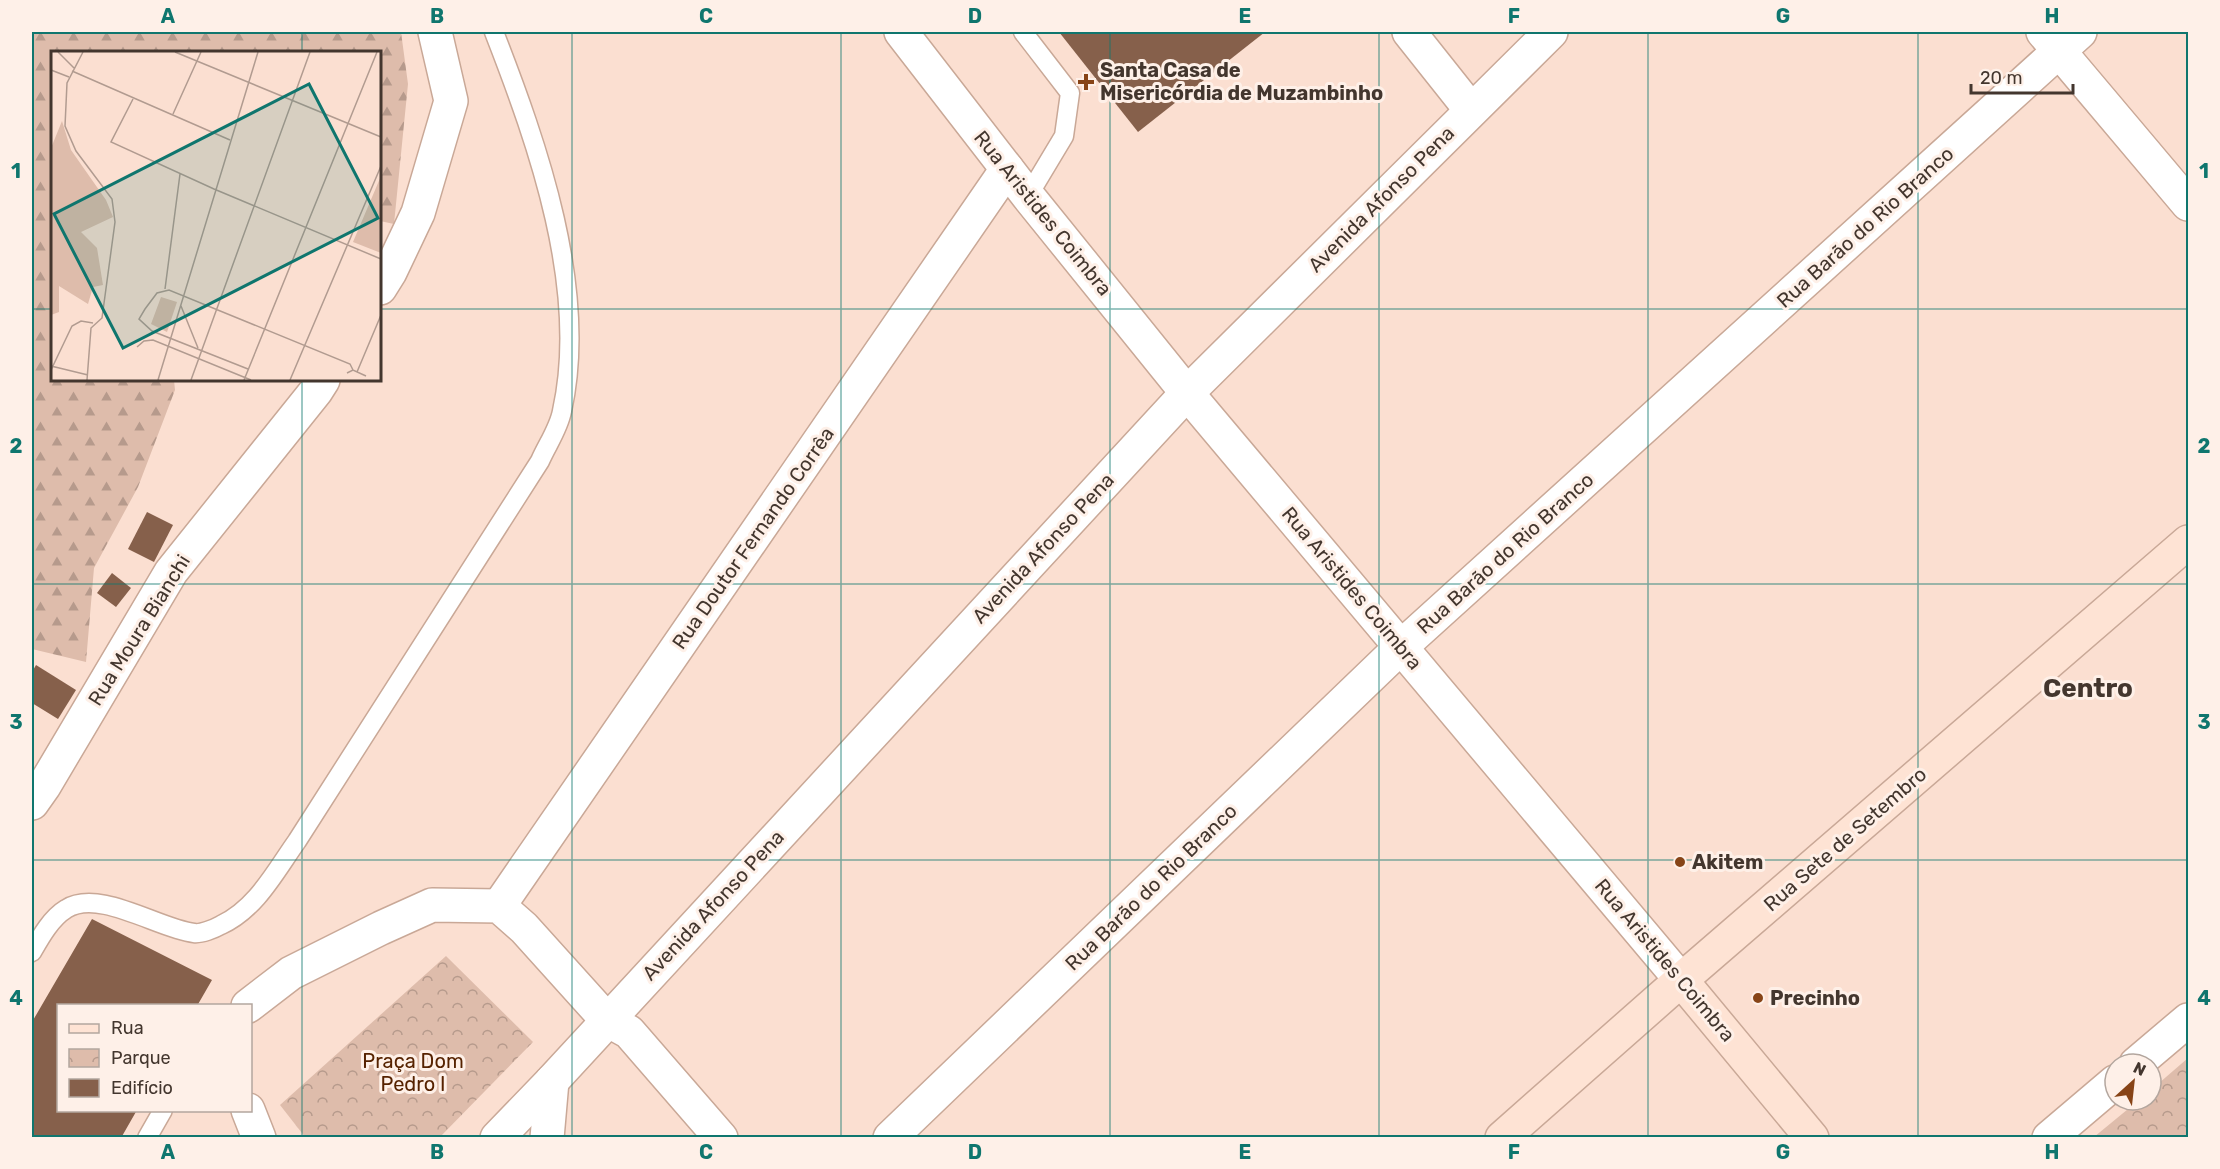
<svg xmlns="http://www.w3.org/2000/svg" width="2220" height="1169" font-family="Rubik,sans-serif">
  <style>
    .forest { fill: url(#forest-firs) }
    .park { fill: url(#park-crowns) }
    .building { fill: #86604b }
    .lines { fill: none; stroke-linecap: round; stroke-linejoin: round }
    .lane-casing { stroke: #c9a897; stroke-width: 21 }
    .street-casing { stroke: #c9a897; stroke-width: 36 }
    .secondary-casing { stroke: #c9a897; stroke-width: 36 }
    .lane { stroke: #fff; stroke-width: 18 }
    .street { stroke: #fff; stroke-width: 33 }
    .secondary { stroke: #fee3d4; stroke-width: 33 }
    .grid { fill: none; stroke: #0f766e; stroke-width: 1.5; stroke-opacity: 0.55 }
    .poi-dot { fill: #874417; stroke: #fef0e8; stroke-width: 2 }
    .labels { text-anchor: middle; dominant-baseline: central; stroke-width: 6; stroke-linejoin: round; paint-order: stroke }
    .poi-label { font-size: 20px; font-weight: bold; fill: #43362e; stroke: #fef0e8; text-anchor: start }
    .street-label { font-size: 20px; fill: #43362e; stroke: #fef0e8 }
    .park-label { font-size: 20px; fill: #562200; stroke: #fef0e8 }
    .district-label { font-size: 26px; font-weight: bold; fill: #43362e; stroke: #fef0e8 }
    .inset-road { fill: none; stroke: #b19b90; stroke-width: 1.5 }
    .view { fill: #0f766e; fill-opacity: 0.15; stroke: #0f766e; stroke-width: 3 }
    .inset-edge { fill: none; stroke: #43362e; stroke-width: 3 }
    .neatline { fill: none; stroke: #0f766e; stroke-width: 2 }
    .grid-label { font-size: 20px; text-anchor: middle; font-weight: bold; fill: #0f766e }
  </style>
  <defs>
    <pattern id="forest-firs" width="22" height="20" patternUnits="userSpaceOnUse" patternTransform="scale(1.5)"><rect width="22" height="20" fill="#debcab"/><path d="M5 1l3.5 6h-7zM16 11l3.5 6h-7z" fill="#b69a8c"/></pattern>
    <pattern id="park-crowns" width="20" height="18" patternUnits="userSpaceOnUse" patternTransform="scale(1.5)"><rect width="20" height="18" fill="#debcab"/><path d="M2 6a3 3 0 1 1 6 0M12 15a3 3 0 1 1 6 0" fill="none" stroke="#b69a8c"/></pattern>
  </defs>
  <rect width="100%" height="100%" fill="#fbdfd1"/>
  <path class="forest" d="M32,32H401L408,84L394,224L380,221V52H52V380H174L175,390L138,487L94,568L86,662L32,649Z"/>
  <g class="park">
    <path d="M446,956L533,1042L440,1137H305L280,1105Z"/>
    <path d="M2188,1058V1137H2094L2139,1100H2151V1090Z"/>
  </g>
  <g class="building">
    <path d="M1059,32H1265L1138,132Z"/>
    <path d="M147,512L173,525L154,562L128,549Z"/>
    <path d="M112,573L131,588L116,607L97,593Z"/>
    <path d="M36,665L76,690L58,719L32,703V672Z"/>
    <path d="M92,919L212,980L197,1006H58V1110H137L121,1138H32V1022Z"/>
  </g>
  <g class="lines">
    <g class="lane-casing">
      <g id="lane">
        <path d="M1023,32L1070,93L1064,136L1028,196"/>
        <path d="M32,952C40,938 51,918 66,909C99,888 159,929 194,933C201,934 214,929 221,925C256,909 275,872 297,841L540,461C547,445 559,428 562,411C589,289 538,145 494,32"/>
        <path d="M147,1138L163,1110"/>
      </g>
    </g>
    <g class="street-casing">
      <g id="street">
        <path d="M901,32L1028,196L1187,393L1681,980"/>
        <path d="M1409,32L1471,110"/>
        <path d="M2043,32L2188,204"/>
        <path d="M380,288L390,272L418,213L451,101L435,32"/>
        <path d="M32,803L44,786L171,572L316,391L323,380"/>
        <path d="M499,906L1007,169"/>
        <path d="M248,1006L291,973L381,928L432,905L499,906L524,928L607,1020L629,1032L721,1138"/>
        <path d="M2136,1064L2188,1020"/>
        <path d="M248,1110L259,1138"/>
        <path d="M497,1138L552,1081L1187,393L1551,32"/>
        <path d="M547,1138L552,1081"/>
        <path d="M890,1138L1402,646L2080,32"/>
        <path d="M2049,1138L2115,1082"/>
      </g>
    </g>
    <g class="secondary-casing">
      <g id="secondary">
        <path d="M1681,980L1812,1138"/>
        <path d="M1502,1138L1681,980L2188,542"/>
      </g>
    </g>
    <use href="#lane" class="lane"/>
    <use href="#street" class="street"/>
    <use href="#secondary" class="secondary"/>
  </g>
  <path class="grid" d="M302,32V52M572,32V1138M841,32V1138M1110,32V1138M1379,32V1138M1648,32V1138M1918,32V1138M32,309H52M380,309H2188M302,380V1138M32,584H2188M32,860H2188"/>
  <g class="poi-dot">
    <path d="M1083 73h6v6h6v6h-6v6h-6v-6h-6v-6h6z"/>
    <circle cx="1680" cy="862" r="6"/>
    <circle cx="1758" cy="998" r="6"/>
  </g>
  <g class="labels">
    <g class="poi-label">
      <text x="1100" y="70">Santa Casa de<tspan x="1100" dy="23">Misericórdia de Muzambinho</tspan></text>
      <text x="1692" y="862">Akitem</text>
      <text x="1770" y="998">Precinho</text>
    </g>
    <g class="street-label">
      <text transform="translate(1381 199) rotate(-45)">Avenida Afonso Pena</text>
      <text transform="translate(1043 213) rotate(51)">Rua Aristides Coimbra</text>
      <text transform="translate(1865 227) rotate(-42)">Rua Barão do Rio Branco</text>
      <text transform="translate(753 538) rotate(-55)">Rua Doutor Fernando Corrêa</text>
      <text transform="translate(1043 548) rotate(-47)">Avenida Afonso Pena</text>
      <text transform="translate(1505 553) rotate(-42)">Rua Barão do Rio Branco</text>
      <text transform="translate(1352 588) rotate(50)">Rua Aristides Coimbra</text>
      <text transform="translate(139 630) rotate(-58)">Rua Moura Bianchi</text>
      <text transform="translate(1845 839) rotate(-41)">Rua Sete de Setembro</text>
      <text transform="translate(1151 887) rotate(-44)">Rua Barão do Rio Branco</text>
      <text transform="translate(713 905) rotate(-47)">Avenida Afonso Pena</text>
      <text transform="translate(1665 960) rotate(50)">Rua Aristides Coimbra</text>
    </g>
    <g class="park-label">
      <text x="413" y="1061">Praça Dom<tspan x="413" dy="23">Pedro I</tspan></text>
    </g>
    <g class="district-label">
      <text x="2088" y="688">Centro</text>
    </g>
  </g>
  <g transform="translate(51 51)">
    <rect width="330" height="330" fill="#fbdfd1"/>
    <path d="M11,70L20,99L55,149L62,166L30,181L46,197L52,234L42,236L37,253L8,235V261L0,264V97Z" fill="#debcab"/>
    <path d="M330,125V202L302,191ZM110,246L126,251L116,281L100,273Z" fill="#debcab"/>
    <path class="inset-road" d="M7,1L23,17M32,1L16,32L14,75L25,100L61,148L64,171L51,267L40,277L36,329M124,1L330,86M0,19L18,26M21,20L179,89M82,48L60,91L163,138L330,208M122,63L150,1M114,238L129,123M130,255L147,297M86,296L93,290L102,289L200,329M0,315L37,324M197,318L101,280L88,268L94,258L106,242L118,239L299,313L302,319M0,319L21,275L30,270L42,272M306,321L330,264M296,322L302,319L315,325M107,329L207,1M140,329L259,1M193,329L326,1M239,329L330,115"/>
    <path class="view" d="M258,33L327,167L72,297L3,163Z"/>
    <rect width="330" height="330" class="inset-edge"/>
  </g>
  <rect width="2220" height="1169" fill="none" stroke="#fef0e8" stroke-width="66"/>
  <rect x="57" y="1004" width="195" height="108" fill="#fef0e8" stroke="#b3a69e" stroke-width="1.5"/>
  <rect x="69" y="1024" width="30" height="9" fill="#fee3d4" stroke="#b3a69e" stroke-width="1.5"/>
  <text x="111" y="1034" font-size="18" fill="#43362e">Rua</text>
  <rect x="69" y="1049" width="30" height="18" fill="url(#park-crowns)" stroke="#b3a69e" stroke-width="1.5"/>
  <text x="111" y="1064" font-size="18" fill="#43362e">Parque</text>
  <rect x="69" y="1079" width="30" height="18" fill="#86604b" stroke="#b3a69e" stroke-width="1.5"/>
  <text x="111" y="1094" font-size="18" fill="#43362e">Edifício</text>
  <g transform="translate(2133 1082) rotate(27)"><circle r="28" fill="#fef0e8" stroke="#b3a69e" stroke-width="1.5"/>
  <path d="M0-4.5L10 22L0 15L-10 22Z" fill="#874417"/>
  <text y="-9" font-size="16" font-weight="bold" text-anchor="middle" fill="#43362e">N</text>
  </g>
  <path d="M1971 84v9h102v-9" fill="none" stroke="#43362e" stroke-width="3"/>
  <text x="1980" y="84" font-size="18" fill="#43362e" stroke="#fef0e8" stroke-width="4.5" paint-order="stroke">20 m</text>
  <rect x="33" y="33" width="2154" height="1103" class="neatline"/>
  <g class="grid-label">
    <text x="168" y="23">A</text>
    <text x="437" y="23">B</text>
    <text x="706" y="23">C</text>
    <text x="975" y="23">D</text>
    <text x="1245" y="23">E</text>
    <text x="1514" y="23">F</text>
    <text x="1783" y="23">G</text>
    <text x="2052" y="23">H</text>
    <text x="16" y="178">1</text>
    <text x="2204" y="178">1</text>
    <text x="16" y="453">2</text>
    <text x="2204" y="453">2</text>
    <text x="16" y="729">3</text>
    <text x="2204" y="729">3</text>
    <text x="16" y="1005">4</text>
    <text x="2204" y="1005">4</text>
    <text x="168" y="1159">A</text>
    <text x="437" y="1159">B</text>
    <text x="706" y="1159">C</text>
    <text x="975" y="1159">D</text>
    <text x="1245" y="1159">E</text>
    <text x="1514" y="1159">F</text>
    <text x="1783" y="1159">G</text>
    <text x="2052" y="1159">H</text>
  </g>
</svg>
